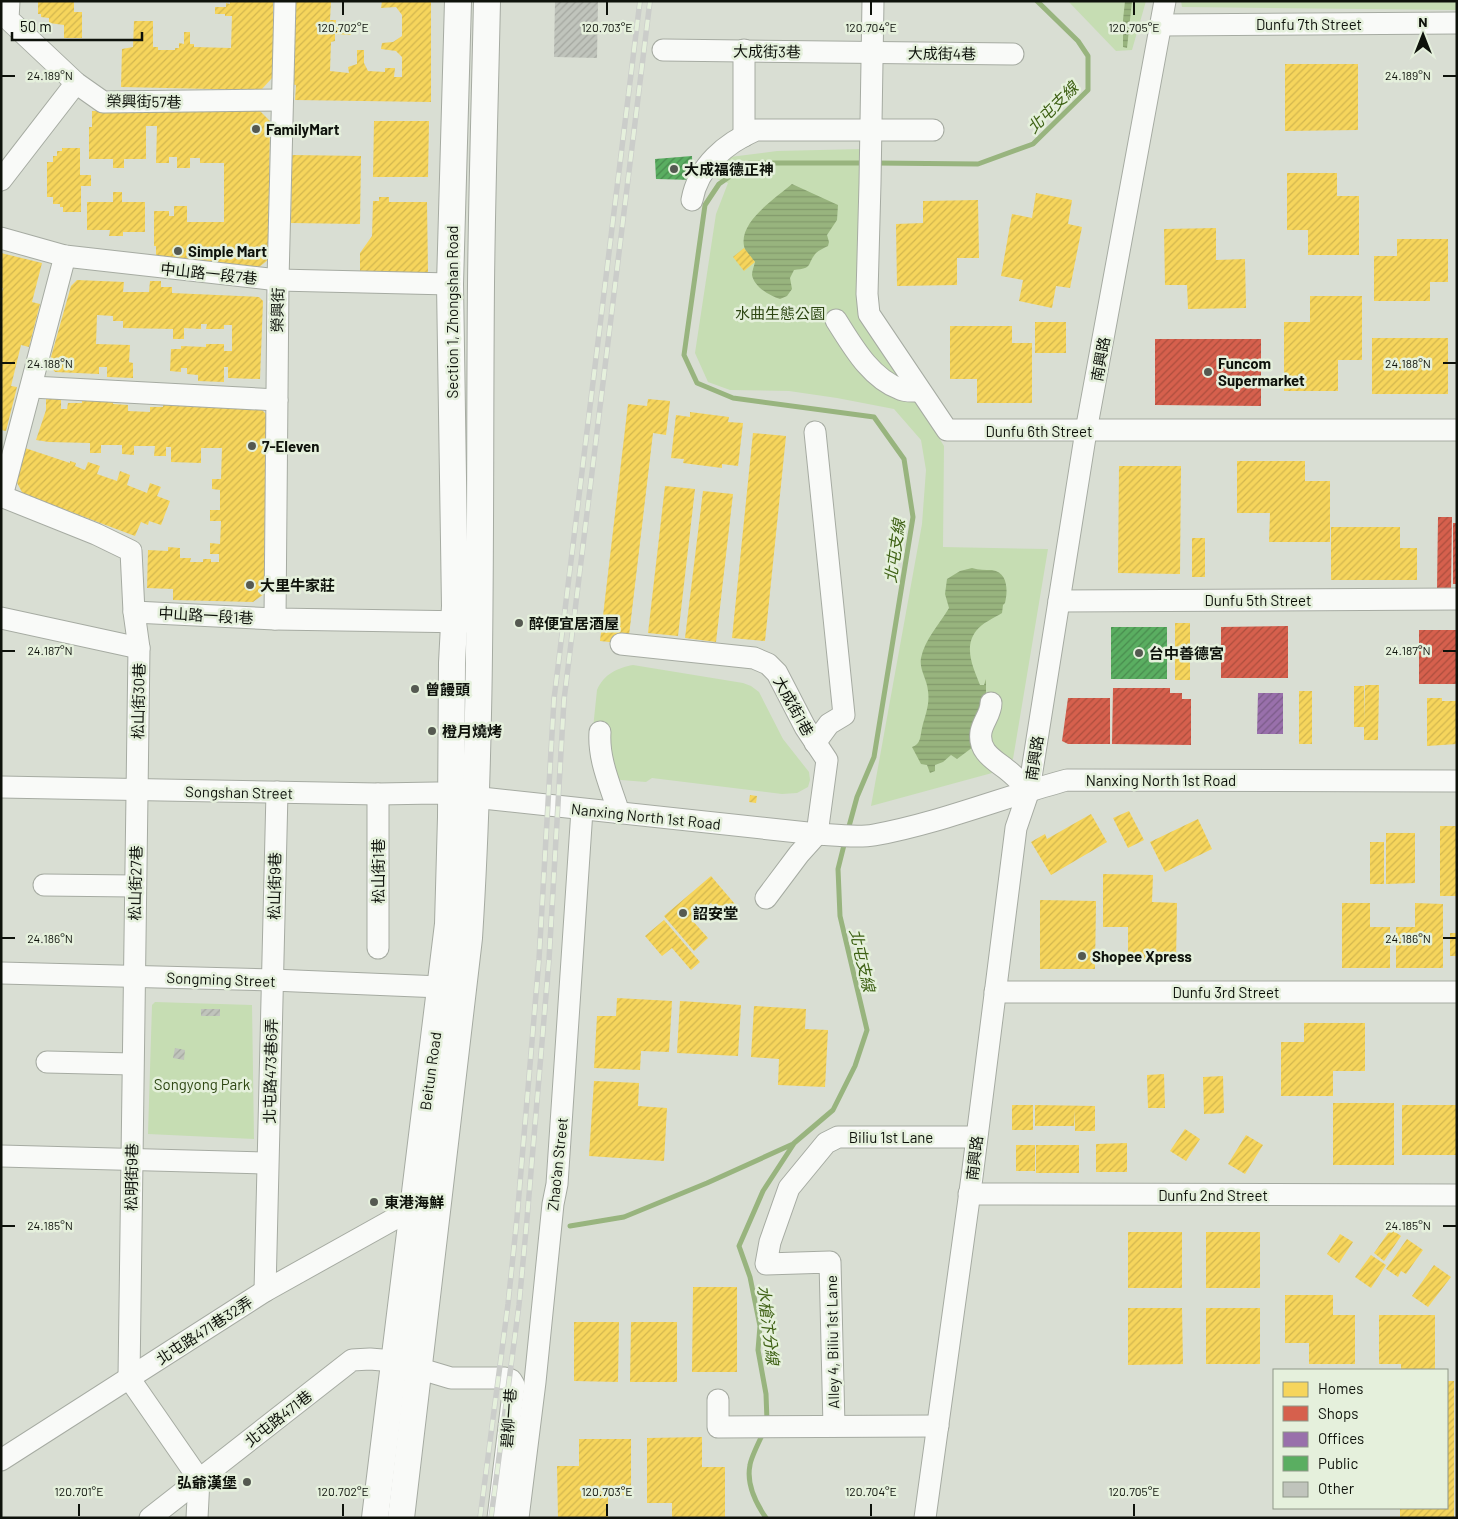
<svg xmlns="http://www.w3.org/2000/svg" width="1458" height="1519" font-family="Barlow,'Noto Sans TC',sans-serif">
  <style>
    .park { fill: #c6ddb3 }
    .water { fill: url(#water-rules) }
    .homes { fill: url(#homes-hatch) }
    .shops { fill: url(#shops-hatch) }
    .offices { fill: url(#offices-hatch) }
    .public { fill: url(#public-hatch) }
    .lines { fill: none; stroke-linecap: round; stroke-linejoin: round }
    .stream { stroke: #98b47e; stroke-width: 5 }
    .building { fill: url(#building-hatch) }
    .minor-casing { stroke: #a6aba2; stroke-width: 23 }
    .major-casing { stroke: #a6aba2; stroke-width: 28 }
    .minor { stroke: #f9faf8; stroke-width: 21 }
    .major { stroke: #f9faf8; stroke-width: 26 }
    .rail-casing { stroke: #cbcdca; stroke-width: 5.5 }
    .rail { stroke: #e5f0dc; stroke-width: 4; stroke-dasharray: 11; stroke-linecap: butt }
    .ticks { fill: none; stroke: #0e120b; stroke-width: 2 }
    .poi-dot { fill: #555951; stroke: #e5f0dc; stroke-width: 2 }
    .labels { text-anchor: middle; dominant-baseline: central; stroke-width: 5; stroke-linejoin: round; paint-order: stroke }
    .street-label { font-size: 15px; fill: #0e120b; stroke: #e5f0dc }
    .poi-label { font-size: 15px; font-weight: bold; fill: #0e120b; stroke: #e5f0dc; text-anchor: start }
    .park-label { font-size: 15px; fill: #2d4612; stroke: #e5f0dc }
    .water-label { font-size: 16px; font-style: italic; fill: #3e6114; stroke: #e5f0dc }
    .ticks-label { font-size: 12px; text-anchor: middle; fill: #0e120b; stroke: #e5f0dc; stroke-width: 5; stroke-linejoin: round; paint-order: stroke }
  </style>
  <defs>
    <pattern id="water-rules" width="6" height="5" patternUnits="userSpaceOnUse" patternTransform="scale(1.25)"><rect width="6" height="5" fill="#98b47e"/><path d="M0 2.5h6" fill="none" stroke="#829a6c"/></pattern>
    <pattern id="homes-hatch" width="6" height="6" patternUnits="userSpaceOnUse" patternTransform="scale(1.25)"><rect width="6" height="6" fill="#f6d55c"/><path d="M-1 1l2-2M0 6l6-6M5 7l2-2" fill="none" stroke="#d2b64f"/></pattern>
    <pattern id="shops-hatch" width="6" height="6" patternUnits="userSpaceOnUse" patternTransform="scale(1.25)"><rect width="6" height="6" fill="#d6604d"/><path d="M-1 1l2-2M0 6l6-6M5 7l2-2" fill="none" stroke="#ac4e3e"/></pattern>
    <pattern id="offices-hatch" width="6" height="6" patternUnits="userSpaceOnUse" patternTransform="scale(1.25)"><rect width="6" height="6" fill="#9970ab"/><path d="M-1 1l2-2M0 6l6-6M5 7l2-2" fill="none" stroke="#7b5b89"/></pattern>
    <pattern id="public-hatch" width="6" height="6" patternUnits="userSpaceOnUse" patternTransform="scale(1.25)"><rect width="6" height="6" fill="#5aae61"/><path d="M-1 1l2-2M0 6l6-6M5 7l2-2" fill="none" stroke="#498c4e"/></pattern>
    <pattern id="building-hatch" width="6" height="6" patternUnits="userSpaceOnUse" patternTransform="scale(1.25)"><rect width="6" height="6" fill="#c0c4bc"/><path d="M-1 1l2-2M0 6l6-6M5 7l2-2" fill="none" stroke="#a4a7a0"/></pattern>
  </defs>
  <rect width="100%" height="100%" fill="#d9ded3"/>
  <g class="park">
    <path d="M1068,1H1146L1132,50L1116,51Z"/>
    <path d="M1181,1H1457V10L1182,7Z"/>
    <path d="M863,149L857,306L944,446L943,547L1048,549L1013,759L992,773L871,806L922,524L926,470L921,440L894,409L837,398L789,391L730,390L708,382L695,353L716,214L728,183L703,174L714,159L777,151Z"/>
    <path d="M633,665L743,683L751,686L759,692L783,739L809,772L810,780L808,787L797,793L782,794L652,778L646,782L621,780L603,776L593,767L590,757L597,690C604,674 617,668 633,665Z"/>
    <path d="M155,1002L252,1005L254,1139L148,1134L152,1005Z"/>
  </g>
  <g class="water">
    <path d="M1125,1H1132L1127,48L1123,47V20Z"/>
    <path d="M792,184L838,205L837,220L827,235L829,242L828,246C824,248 819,250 816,253C806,265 814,268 794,270L790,278L792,289L787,296L780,299C770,296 754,287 752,275C752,271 754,266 755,262C751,257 745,252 744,246C739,221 776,198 792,184Z"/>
    <path d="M972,568C979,570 985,570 992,570C1008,572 1008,591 1005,603L1003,605L1002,613C994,618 982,623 976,631C963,648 974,669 980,685H984L986,679V701L977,744L957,759L951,755L943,762L935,765V771L930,773L927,765L921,764L912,747C921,744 920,737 922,728C925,715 930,705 928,691C927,679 919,670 921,658C925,639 939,625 949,608L945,594L947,579L960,571Z"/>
  </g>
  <g class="homes">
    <path d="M38,1H74V12H82V38H64V25L49,23V18L41,17V14H38Z"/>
    <path d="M230,1H273V77L261,90L121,87L122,49L133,47L134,21H153V47H158V50H175V48H179V43L184,44V32H190V44H194V47L231,48L232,16H225V14H215V7H226V3L230,4Z"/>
    <path d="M293,1H331L330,20H336L335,27H351V35L335,34V41L331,42L330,71L349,73L348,67L357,64V50H364V63L368,71L385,72V68H395L394,77H402V57L396,51L381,49L382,43L393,42L402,36V15L396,7L381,8L382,1H431V102L295,100L296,85L290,84Z"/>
    <path d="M1285,64H1358V130L1285,131Z"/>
    <path d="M92,111H260L270,121L268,260L259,267L156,261V246H154V211H169V216H174V206H187V222H224V163H200V158H190V168H177V157H169V163H156L157,126H146V159H124V168H113V159H89V127H92Z"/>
    <path d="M374,121H429L428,177H373Z"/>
    <path d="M62,148H80V175H91V186H81V212H63V207H60V204H53V197H47V162H53V156H57V151H62Z"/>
    <path d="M292,155L361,156L360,224L291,223Z"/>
    <path d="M1287,173H1337V196H1359V255H1308V230H1287Z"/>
    <path d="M113,192H122V202H145V232H123V236H109L110,230H87V202H113Z"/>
    <path d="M1036,193L1072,200L1068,224L1082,227L1070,288L1056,286L1052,308L1019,301L1023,280L1001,276L1012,214L1032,218Z"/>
    <path d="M379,197H389V202H427L428,273L360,271V253L372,236L373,201H379Z"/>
    <path d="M978,200L979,258H957V285L897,286L896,224L923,223V201Z"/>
    <path d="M1216,228V260L1245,259L1246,308L1188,309L1187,285H1165L1164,229Z"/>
    <path d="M1397,239H1448V282H1430V301H1374V256H1397Z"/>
    <path d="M744,248L755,262L744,271L733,257Z"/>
    <path d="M1,253L42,263L32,302L40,304L29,347L21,345L11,386L17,387L6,431L1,430V296L3,288H1Z"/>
    <path d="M77,280L124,282L123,292H149L150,281H161V287H172V293L259,297L263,301L260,379L228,378V367H224V382L198,381V375L187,374V368H181V372L170,371L171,349H181V346L206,347V344H224V351H232V325H224V329H206L207,324H201V329L184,328V339H173V329L123,328V321H113V316L97,315L96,344L130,345L129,362L133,363V378L107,377V367H99V374L55,372L49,364L71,286Z"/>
    <path d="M1310,296H1362V360H1338V391H1284V322H1310Z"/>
    <rect x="1035" y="322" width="31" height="31"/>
    <path d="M950,326H1012V343H1032V403H977V379H950Z"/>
    <rect x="1372" y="338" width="76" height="56"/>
    <path d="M46,395H61V409H67L68,403H82V399H113V404L128,405V411L150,412V407H163V403L257,405L266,414L264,594L253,602L173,600V589L147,588L148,550L168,551V547L180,548V558H191L190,562H203V559H211V562H219V554H210V543L220,544L221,521H210V510H220V490L212,489V479H221L222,448H201V463L171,462V447H166V456H154L155,446H134V455L122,454V445H101V453H90V443L49,442L36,440L46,410Z"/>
    <path d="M648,399L670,401L666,435L653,433L628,644L600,641L628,404L647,406Z"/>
    <path d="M690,412L729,417L728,422L743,423L738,466L722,464V468L683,463L684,459L671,458L676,415L690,417Z"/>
    <path d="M753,433L786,436L765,641L732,638Z"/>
    <path d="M25,448L70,463V461L76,463L75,466L85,470L88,462L100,466L97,474L117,481L120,471L130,475L127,485L147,493L150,483L161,487L157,496L170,501L161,525L149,521L148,525L141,522L135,536L23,494L15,479Z"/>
    <path d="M1237,461H1305V481H1330V542H1269L1270,513H1237Z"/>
    <path d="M1119,466H1181L1180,574L1118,573Z"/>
    <path d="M665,486L695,489L678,636L648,633Z"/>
    <path d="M703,491L733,494L716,642L685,638Z"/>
    <path d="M1331,527H1400V548H1417V580H1331Z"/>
    <rect x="1192" y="538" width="13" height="39"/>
    <rect x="1175" y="623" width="15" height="57"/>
    <path d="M1365,685H1379L1378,740H1364V727H1354V686H1364V722Z"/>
    <rect x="1299" y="691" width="13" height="53"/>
    <path d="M1427,698H1442V711V701H1457V744L1427,746Z"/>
    <path d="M750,795L757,796L756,803L749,802Z"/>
    <path d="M1129,811L1144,840L1128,848L1113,818Z"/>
    <path d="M1091,814L1107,842L1051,875L1031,842L1045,834L1047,839Z"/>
    <path d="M1198,819L1212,849L1165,872L1150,842Z"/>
    <rect x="1440" y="826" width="17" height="70"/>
    <path d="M1386,833H1415V883L1386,884Z"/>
    <rect x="1370" y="842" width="14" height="42"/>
    <path d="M1103,874L1153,875L1152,902L1177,903L1176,962L1128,961V927H1103Z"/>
    <path d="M711,876L740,910L727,921L711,903L691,919L708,938L694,951L664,916Z"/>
    <path d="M1040,900L1096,901L1095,969H1040Z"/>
    <path d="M1342,903H1370V927H1390V968H1342Z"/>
    <path d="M1415,903L1443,904V968H1396V927H1415Z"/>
    <path d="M664,920L700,962L691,970L672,948L662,956L645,936Z"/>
    <rect x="1450" y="933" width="7" height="23"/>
    <path d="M617,998L672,1001L669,1052L641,1051L640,1070L594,1068L597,1016H616Z"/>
    <path d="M680,1001L741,1005L738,1056L677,1053Z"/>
    <path d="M754,1006L806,1009L805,1029L828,1030L825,1087L778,1085L779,1059L751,1057Z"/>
    <path d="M1304,1023H1365V1071H1333V1096H1281V1042H1304Z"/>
    <path d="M1164,1074L1165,1108H1148L1147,1075Z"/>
    <path d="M1223,1076L1224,1113L1204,1114L1203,1077Z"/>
    <path d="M594,1081L639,1083L638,1106L667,1108L664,1161L589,1156Z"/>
    <rect x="1333" y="1103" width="61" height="62"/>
    <rect x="1012" y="1105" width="21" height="25"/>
    <path d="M1035,1105L1095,1106V1131H1075V1110L1074,1126H1035Z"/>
    <rect x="1402" y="1105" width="55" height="50"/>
    <path d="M1185,1129L1200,1139L1186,1161L1170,1151Z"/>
    <path d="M1246,1135L1263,1145L1245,1174L1228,1164Z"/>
    <path d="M1127,1143V1172H1096V1144Z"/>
    <rect x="1016" y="1145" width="19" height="26"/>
    <rect x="1036" y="1145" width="43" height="28"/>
    <path d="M1391,1229L1401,1236L1384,1261L1374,1253Z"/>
    <rect x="1128" y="1232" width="54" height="56"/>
    <rect x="1206" y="1232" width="54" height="56"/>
    <path d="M1340,1234L1353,1242L1339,1263L1327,1254Z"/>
    <path d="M1407,1239L1423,1250L1406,1274L1401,1271L1398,1277L1386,1269Z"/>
    <path d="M1371,1255L1386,1265L1371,1288L1355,1277Z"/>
    <path d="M1434,1265L1451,1277L1428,1307L1412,1296Z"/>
    <path d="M693,1287H737V1372H692Z"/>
    <path d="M1285,1295H1333V1315H1355V1364H1309V1343H1285Z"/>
    <path d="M1128,1308H1182L1183,1364L1128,1365Z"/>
    <rect x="1206" y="1308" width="54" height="56"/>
    <path d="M1379,1315H1435V1370H1401V1364H1379Z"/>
    <path d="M574,1322H619L618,1382L574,1381Z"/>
    <path d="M631,1322H677V1382H630Z"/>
    <path d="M1447,1381H1454V1518H1400V1508H1447Z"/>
    <path d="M702,1437V1467H725V1518H672V1503H647V1438Z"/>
    <path d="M579,1439H631V1495H608V1518H558L557,1466H579Z"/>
  </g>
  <g class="shops">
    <path d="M1155,339H1261V406L1155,405Z"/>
    <path d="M1438,517H1452L1451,589H1437Z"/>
    <rect x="1453" y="523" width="4" height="61"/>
    <path d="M1288,626V678H1221V627Z"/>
    <rect x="1419" y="630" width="38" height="54"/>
    <path d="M1113,688H1170V693H1182V699H1191V745L1112,744Z"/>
    <path d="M1068,698H1110V744H1068L1062,741Z"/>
  </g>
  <path class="offices" d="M1258,693H1283V734H1257Z"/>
  <g class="public">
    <path d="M692,156L693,180L656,179L655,159Z"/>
    <rect x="1111" y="627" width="56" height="52"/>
  </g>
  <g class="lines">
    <g class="stream">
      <path d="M876,163L978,164L1033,144L1088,90V56L1078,41L1037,1"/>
      <path d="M848,830L857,797L874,757L913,517L904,459L874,417L733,398L697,383L684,355L705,205L719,184L749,163H865"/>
      <path d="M570,1226L624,1217L707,1183L793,1144L833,1110L855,1066L867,1030L840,916L838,869L845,841"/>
      <path d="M767,1421L766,1394L758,1350L760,1326L750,1277L739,1246L763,1191L793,1145"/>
      <path d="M764,1431C760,1440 751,1457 750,1465C746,1484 755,1502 766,1518"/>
    </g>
  </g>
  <g class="building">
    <path d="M555,1H598L597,58L554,57Z"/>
    <rect x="201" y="1009" width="19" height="7"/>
    <path d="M175,1048L185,1050L184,1060L173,1058Z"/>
  </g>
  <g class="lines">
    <g class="minor-casing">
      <g id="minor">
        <path d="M9,1L8,19L76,83L103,102L282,100"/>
        <path d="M873,1L870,183L867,294L869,314L947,430H1457"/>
        <path d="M1160,25L1457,23"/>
        <path d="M663,50L1013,54"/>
        <path d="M744,50V136"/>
        <path d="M1,180L76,83"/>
        <path d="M692,200C698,166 726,143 756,130H933"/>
        <path d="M1,238L65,256L278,280L450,284"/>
        <path d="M836,320C852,345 870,378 900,389C905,392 913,391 920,391"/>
        <path d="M32,387L277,400"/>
        <path d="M1,496L96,534L131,551L134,612L139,648L129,1378L199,1479L197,1518"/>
        <path d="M2,496L65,256"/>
        <path d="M1059,601L1457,599"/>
        <path d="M134,612L275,619L470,622"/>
        <path d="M1,618L139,648"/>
        <path d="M275,619L278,280L285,1"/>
        <path d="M621,644L754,658L768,664L777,673L805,727L827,760L817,834"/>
        <path d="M991,703C991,714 983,721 981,732C978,751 993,759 1006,769C1014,775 1021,783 1029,790"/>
        <path d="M600,732C598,760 611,787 619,813"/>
        <path d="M815,743L829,724L844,715L815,432"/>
        <path d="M1,787L378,794L436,793L817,834C834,835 858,838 874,835C940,823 1003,797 1067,780L1457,781"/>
        <path d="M378,794V948"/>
        <path d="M44,885L134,886"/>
        <path d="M766,898L799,854L817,834"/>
        <path d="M1,973L272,980L441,987"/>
        <path d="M995,992H1457"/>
        <path d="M47,1062L132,1064"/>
        <path d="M1,1156L267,1163"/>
        <path d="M969,1194L1457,1195"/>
        <path d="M265,1291L277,792"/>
        <path d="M718,1400V1427L938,1426"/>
        <path d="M834,1426L830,1262L766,1264L770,1242L789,1188L826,1143L838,1137H976"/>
        <path d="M1,1460L265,1291L412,1209"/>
        <path d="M150,1518L352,1360L370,1359L394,1361L451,1378H505L511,1380L514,1385L498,1518"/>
        <path d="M518,1518L535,1382L553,1204L557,1184L582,810"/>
        <path d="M925,1518L972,1177L1016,828L1029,790L1086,431L1165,1"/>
      </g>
    </g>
    <g class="major-casing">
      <g id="major">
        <path d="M375,1518L448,924L451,817L452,663L455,606L450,284L458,1"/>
        <path d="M401,1518L469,938C483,720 479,502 481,284C482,189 485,95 487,1"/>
      </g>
    </g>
    <use href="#minor" class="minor"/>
    <use href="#major" class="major"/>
    <g class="rail-casing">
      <g id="rail">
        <path d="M480,1518L508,1304L517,1218L539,959L554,699L640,1"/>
        <path d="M491,1518L519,1305L527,1219L549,960L564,700L650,1"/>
      </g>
    </g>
    <use href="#rail" class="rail"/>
  </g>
  <path class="ticks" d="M343,2V15M607,2V15M871,2V15M1134,2V15M2,76H15M1443,76H1456M2,363H15M1443,363H1456M2,651H15M1443,651H1456M2,938H15M1443,938H1456M2,1226H15M1443,1226H1456M79,1504V1516M343,1504V1516M607,1504V1516M871,1504V1516M1134,1504V1516"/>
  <g class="poi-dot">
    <circle cx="256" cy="129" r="5"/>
    <circle cx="674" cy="169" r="5"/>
    <circle cx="178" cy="251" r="5"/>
    <circle cx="1208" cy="372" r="5"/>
    <circle cx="252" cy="446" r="5"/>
    <circle cx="250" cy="585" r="5"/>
    <circle cx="519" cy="623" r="5"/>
    <circle cx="1139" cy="653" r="5"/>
    <circle cx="415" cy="689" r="5"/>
    <circle cx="432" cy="731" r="5"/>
    <circle cx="683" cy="913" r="5"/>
    <circle cx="1082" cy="956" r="5"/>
    <circle cx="374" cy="1202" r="5"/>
    <circle cx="247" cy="1482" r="5"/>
  </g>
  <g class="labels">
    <g class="street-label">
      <text x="1309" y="24">Dunfu 7th Street</text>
      <text transform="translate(767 51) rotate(1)">大成街3巷</text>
      <text transform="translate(942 53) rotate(1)">大成街4巷</text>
      <text transform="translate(144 101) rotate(1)">榮興街57巷</text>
      <text transform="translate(209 273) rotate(6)">中山路一段7巷</text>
      <text transform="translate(277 310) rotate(-89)">榮興街</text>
      <text transform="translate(452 312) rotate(-90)">Section 1, Zhongshan Road</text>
      <text transform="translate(1100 359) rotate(-80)">南興路</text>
      <text x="1039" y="431">Dunfu 6th Street</text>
      <text x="1258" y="600">Dunfu 5th Street</text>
      <text transform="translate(206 615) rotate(3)">中山路一段1巷</text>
      <text transform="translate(138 701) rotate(-89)">松山街30巷</text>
      <text transform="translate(794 706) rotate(61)">大成街1巷</text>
      <text transform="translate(1034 758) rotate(-81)">南興路</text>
      <text x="1161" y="780">Nanxing North 1st Road</text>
      <text transform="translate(239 792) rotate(1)">Songshan Street</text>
      <text transform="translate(646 816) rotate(6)">Nanxing North 1st Road</text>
      <text transform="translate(378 871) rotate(-90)">松山街1巷</text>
      <text transform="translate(135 883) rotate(-89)">松山街27巷</text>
      <text transform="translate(274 886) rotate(-89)">松山街9巷</text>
      <text transform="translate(221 979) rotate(2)">Songming Street</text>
      <text x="1226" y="992">Dunfu 3rd Street</text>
      <text transform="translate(270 1071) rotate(-89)">北屯路473巷6弄</text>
      <text transform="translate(430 1071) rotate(-82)">Beitun Road</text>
      <text x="891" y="1137">Biliu 1st Lane</text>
      <text transform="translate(974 1158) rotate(-83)">南興路</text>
      <text transform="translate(557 1164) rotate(-84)">Zhao'an Street</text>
      <text transform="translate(131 1177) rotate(-89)">松明街9巷</text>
      <text x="1213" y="1195">Dunfu 2nd Street</text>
      <text transform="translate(204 1330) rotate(-33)">北屯路471巷32弄</text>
      <text transform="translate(832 1342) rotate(-91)">Alley 4, Biliu 1st Lane</text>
      <text transform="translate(278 1418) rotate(-38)">北屯路471巷</text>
      <text transform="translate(508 1418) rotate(-86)">碧柳一巷</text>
    </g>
    <g class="poi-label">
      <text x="266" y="129">FamilyMart</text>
      <text x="684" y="169">大成福德正神</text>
      <text x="188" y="251">Simple Mart</text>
      <text x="1218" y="363">Funcom<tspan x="1218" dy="17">Supermarket</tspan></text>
      <text x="262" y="446">7-Eleven</text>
      <text x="260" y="585">大里牛家莊</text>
      <text x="529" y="623">醉便宜居酒屋</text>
      <text x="1149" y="653">台中善德宮</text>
      <text x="425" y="689">曾饅頭</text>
      <text x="442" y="731">橙月燒烤</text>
      <text x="693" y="913">詔安堂</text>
      <text x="1092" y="956">Shopee Xpress</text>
      <text x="384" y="1202">東港海鮮</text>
      <text x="237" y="1482" text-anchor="end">弘爺漢堡</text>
    </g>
    <g class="park-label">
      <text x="780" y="313">水曲生態公園</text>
      <text x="202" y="1084">Songyong Park</text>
    </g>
    <g class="water-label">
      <text transform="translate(1052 107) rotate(-45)">北屯支線</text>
      <text transform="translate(894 551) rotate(-82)">北屯支線</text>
      <text transform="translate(863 960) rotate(77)">北屯支線</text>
      <text transform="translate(769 1325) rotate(83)">水槍汴分線</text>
    </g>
  </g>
  <g class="ticks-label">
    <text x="343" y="32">120.702°E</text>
    <text x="607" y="32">120.703°E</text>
    <text x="871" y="32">120.704°E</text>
    <text x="1134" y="32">120.705°E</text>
    <text x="50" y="80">24.189°N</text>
    <text x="1408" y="80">24.189°N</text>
    <text x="50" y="368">24.188°N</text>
    <text x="1408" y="368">24.188°N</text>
    <text x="50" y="655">24.187°N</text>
    <text x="1408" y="655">24.187°N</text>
    <text x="50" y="943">24.186°N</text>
    <text x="1408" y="943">24.186°N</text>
    <text x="50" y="1230">24.185°N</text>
    <text x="1408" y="1230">24.185°N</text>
    <text x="79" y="1496">120.701°E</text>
    <text x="343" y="1496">120.702°E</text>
    <text x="607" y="1496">120.703°E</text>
    <text x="871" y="1496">120.704°E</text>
    <text x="1134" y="1496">120.705°E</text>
  </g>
  <rect width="1458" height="1519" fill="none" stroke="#0e120b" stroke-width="5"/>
  <rect x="1273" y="1369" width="175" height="140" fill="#e5f0dc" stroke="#8f9788"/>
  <rect x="1283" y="1382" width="25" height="15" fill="#f6d55c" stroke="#8f9788"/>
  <text x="1318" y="1394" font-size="15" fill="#0e120b">Homes</text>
  <rect x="1283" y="1406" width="25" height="15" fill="#d6604d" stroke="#8f9788"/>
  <text x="1318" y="1419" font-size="15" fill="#0e120b">Shops</text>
  <rect x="1283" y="1432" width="25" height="15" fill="#9970ab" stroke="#8f9788"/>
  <text x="1318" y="1444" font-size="15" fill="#0e120b">Offices</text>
  <rect x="1283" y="1456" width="25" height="15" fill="#5aae61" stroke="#8f9788"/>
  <text x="1318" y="1469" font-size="15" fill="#0e120b">Public</text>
  <rect x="1283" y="1482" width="25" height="15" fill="#c0c4bc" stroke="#8f9788"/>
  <text x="1318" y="1494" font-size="15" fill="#0e120b">Other</text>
  <g transform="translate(1423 35)" stroke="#e5f0dc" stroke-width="4" paint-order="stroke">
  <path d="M0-4L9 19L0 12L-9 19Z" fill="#0e120b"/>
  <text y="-8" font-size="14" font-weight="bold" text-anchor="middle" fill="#0e120b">N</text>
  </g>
  <path d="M12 32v8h130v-8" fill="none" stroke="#0e120b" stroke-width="2.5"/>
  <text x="20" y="32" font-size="15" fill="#0e120b" stroke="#e5f0dc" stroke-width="4" paint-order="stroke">50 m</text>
</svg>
